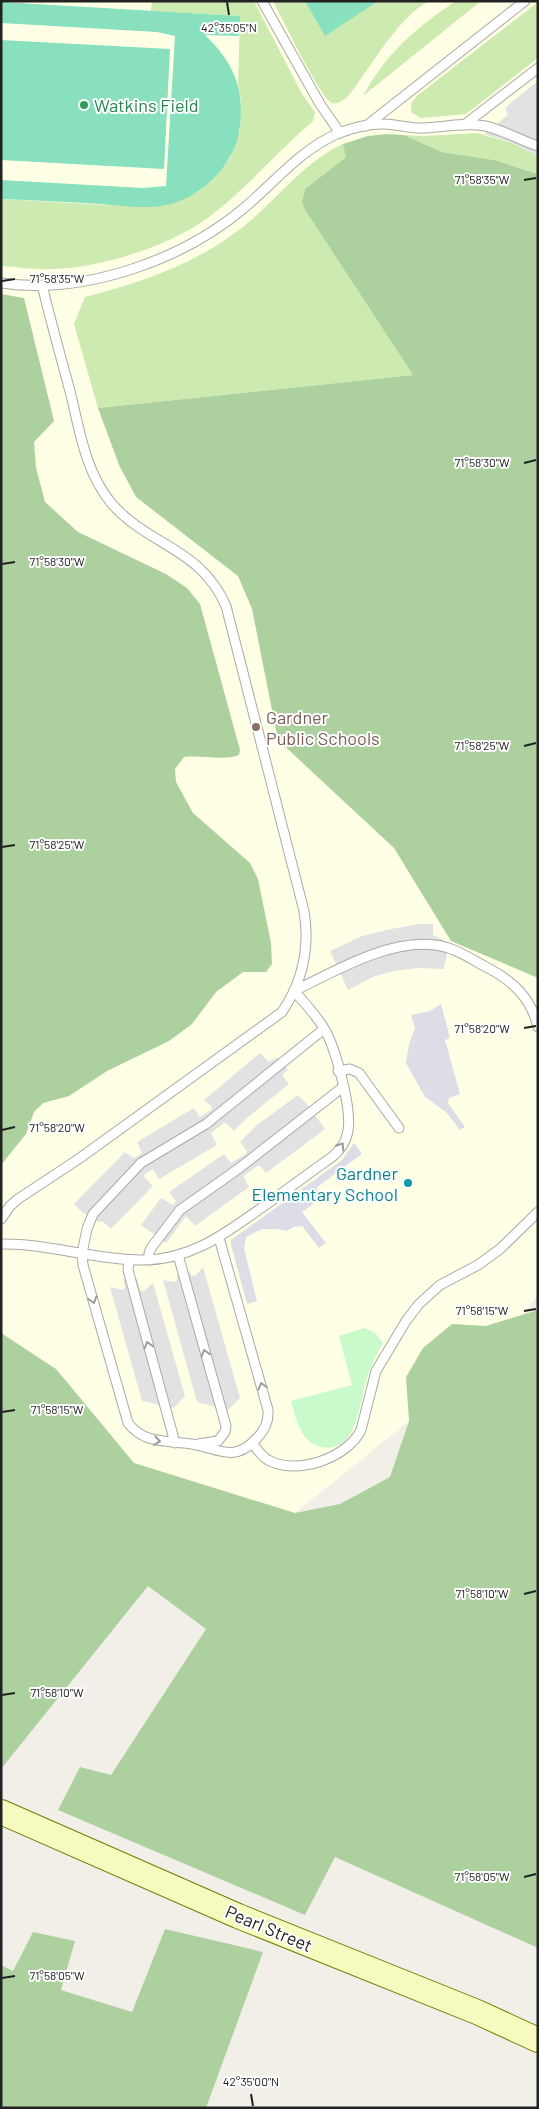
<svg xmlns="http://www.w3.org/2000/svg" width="539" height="2109" font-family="Barlow,sans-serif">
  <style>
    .education { fill: #ffffe5 }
    .grass { fill: #cdebb0 }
    .forest { fill: #add19e }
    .park { fill: #c8facc }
    .pitch { fill: #88e0be }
    .parking { fill: #e2e2e2 }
    .plaza { fill: #dddde8 }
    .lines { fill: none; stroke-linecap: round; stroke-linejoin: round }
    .service-casing { stroke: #a9a9a9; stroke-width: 11 }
    .secondary-casing { stroke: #707d05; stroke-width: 26 }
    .service { stroke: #fff; stroke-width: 9 }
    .secondary { stroke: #f7fabf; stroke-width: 24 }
    .oneway { stroke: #9c9c9c }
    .ticks { fill: none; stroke: #222; stroke-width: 2 }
    .leisure-dot { fill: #2e9e5b; stroke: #fff; stroke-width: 2 }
    .education-dot { fill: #8d6e63; stroke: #fff; stroke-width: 2 }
    .culture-dot { fill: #0f9aa8; stroke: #fff; stroke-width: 2 }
    .labels { text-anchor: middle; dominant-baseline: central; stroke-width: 4; stroke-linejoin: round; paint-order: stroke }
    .leisure-label { font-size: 18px; fill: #27864d; stroke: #fff; text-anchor: start }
    .education-label { font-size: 18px; fill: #785e54; stroke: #fff; text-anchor: start }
    .culture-label { font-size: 18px; fill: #0d838f; stroke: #fff; text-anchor: end }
    .street-label { font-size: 18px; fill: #222; stroke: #fff }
    .ticks-label { font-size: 12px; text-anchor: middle; fill: #222; stroke: #fff; stroke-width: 4; stroke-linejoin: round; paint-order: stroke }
  </style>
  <rect width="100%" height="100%" fill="#f2efe9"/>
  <path class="education" d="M1,1H538V1294L523,1314L409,1421L295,1513L134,1463L56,1369L1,1333Z"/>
  <g class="grass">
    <path d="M152,1H254L302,94L315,112L313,121C277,152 247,188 209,217C168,247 101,268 51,269C35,270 17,267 1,266V199L142,207L172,203L199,191L211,181L230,158L240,130L241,100L238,84L240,16L151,11Z"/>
    <path d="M273,1H429C398,17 371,67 349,95C345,99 338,105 332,103C321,99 281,16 273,1Z"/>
    <path d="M456,1H481L363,96C384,55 418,26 456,1Z"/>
    <path d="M538,2V58L466,114L421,118L412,113C409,105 412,101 418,95Z"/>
    <path d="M477,133L512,143L538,156V174L494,160L442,152L404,135L424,136Z"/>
    <path d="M343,144L347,156L305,189L302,202L305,210L413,375L98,408L74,324L85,297C143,282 196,264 244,226C277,200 303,162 343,144Z"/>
  </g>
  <g class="forest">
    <path d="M386,134L404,135L442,152L494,160L538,174V978L451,941L394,848L278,740L252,609L238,576L136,497L119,465L98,408L413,375L305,210L302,202L305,189L346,157L343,144L368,136Z"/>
    <path d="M1,294L24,298L54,421L34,442L36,468L45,502L78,532L166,574L187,588L200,604L240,750L239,755C226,761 201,755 184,757L175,769L176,782L193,813L250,863L258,879L271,943L272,964L266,972H243L216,992L192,1024L169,1041L107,1071L69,1096L43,1103L34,1112L26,1134L1,1165Z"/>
    <path d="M538,1310V1948L335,1857L305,1915L58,1810L80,1767L111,1775L206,1629L148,1586L1,1769V1333L56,1369L134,1463L295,1513L340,1504L390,1477L409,1421L406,1377L423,1348L452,1324L486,1326Z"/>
    <path d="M165,1929L263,1952L206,2108H1V1965L13,1971L33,1932L75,1941L61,1990L132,2012Z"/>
  </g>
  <path class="park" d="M365,1328L375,1333L383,1343C376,1354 371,1366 367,1378C359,1401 358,1454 321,1447C300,1442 296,1418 291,1401L352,1385L339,1336Z"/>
  <g class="pitch">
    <path d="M305,1H378L325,36Z"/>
    <path d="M1,2L240,16L239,36L205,35C232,61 245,87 240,126C236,162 206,194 171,204C148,210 123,206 100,204C67,202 34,200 1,199V180L143,188L166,186L175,36L157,32L1,23Z"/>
    <path d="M1,40L170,49L164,169L1,160Z"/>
  </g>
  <g class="parking">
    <path d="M538,81V156L512,143L484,134L508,115L505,108L507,106Z"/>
    <path d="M419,924H433V935L449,943L444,969L417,968L394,971L375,976L348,990L330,951L362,936L391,929Z"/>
    <path d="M260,1053L269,1062L278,1057L288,1070L282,1075L289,1084L247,1118L234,1131L226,1123H224L211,1133L217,1145L159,1179L153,1169L145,1174L144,1177L153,1186L111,1229L102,1221L99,1222L82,1212L74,1204L125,1152L134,1158L142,1153L137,1142L194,1108L200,1117L211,1110L212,1107L204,1100Z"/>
    <path d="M298,1095L307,1104L325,1129L266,1173L259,1165L243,1176L249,1187L195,1226L186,1216L166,1243L141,1225L161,1198L173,1205L176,1201L169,1192L224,1154L231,1163L246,1154L247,1151L240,1142L257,1125Z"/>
    <path d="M203,1267L240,1398L228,1410L197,1402L163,1280L175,1282L177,1280V1275L190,1271L191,1275L195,1276Z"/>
    <path d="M123,1279H137L140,1290L143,1292L153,1283L185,1396L174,1408L142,1401L110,1287L123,1290L125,1287Z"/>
  </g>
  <g class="plaza">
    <path d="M441,1004L450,1038L445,1040L460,1094L449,1098L448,1103L465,1127L460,1130L446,1112L425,1097L406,1063L409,1044L415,1028L411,1015L430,1011Z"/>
    <path d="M354,1143L362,1154L316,1188L323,1197L302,1212L326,1243L319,1248L302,1226L294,1227L287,1231L277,1229H262L246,1237L244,1248L257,1301L247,1304L231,1245V1240L342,1160Z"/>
  </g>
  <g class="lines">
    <g class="service-casing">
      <g id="service">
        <path d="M262,1L320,104L340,133"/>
        <path d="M464,125L538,68"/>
        <path d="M366,126L525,1"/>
        <path d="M1,283C83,295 181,261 244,208C275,182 301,149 339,133C352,128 369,124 383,124C397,124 411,129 424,128C443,127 466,122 485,126C503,130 520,140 538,146"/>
        <path d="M338,1071L350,1069L359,1073L399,1128"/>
        <path d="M1,1219L10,1206L18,1199L80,1158L282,1012C303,981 310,947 304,911L226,606C201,548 149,546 112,504C86,473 80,433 71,395C61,358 51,322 42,285"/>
        <path d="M219,1238L268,1410C269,1422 265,1430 257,1438C235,1463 219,1449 192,1444C168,1440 145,1445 128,1423L83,1265L82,1253L87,1229L93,1214L141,1163L206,1124L324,1029"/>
        <path d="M1,1244C48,1243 94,1260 141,1260C190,1261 226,1233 264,1206C287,1190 309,1173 332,1157C339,1151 345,1144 347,1135C354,1114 336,1050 325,1030C317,1016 305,1003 294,991C335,971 389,939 435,945C454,947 471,959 488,968C513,981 531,998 538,1027"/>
        <path d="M178,1255L226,1426L225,1432L218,1441L198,1444"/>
        <path d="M129,1260L128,1270L175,1443"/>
        <path d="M149,1260V1253L151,1248L180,1210L238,1169L343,1087"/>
        <path d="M252,1443C257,1449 262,1457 268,1460C297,1476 347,1458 361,1430L376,1371L406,1321L419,1304L440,1285L478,1265L500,1249L538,1212"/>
      </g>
    </g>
    <g class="secondary-casing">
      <path id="secondary" d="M1,1812L238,1916L477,2012L538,2040"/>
    </g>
    <use href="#service" class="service"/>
    <use href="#secondary" class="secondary"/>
  </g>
  <defs><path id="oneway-chevron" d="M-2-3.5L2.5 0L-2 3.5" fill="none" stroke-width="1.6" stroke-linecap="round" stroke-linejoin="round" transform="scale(1.25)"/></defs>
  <g class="oneway">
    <use href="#oneway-chevron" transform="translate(341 1146) rotate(-57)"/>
    <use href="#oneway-chevron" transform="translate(93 1300) rotate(74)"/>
    <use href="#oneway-chevron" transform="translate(148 1345) rotate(-105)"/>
    <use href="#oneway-chevron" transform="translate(205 1353) rotate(-106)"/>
    <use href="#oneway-chevron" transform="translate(262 1386) rotate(-106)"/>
    <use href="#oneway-chevron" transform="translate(157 1441) rotate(9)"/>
  </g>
  <path class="ticks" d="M227,2L229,15M524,180L536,178M2,281L15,279M524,463L536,460M2,564L15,562M524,746L536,743M2,847L15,845M524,1028L536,1026M2,1130L15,1127M524,1311L536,1309M2,1412L15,1410M524,1594L536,1591M2,1695L15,1693M524,1877L536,1874M2,1978L15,1976M251,2094L253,2106"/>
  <circle class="leisure-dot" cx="84" cy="105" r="5"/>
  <circle class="education-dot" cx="256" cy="727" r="5"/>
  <circle class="culture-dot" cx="408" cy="1183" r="5"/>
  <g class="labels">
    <g class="leisure-label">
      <text x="94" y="105">Watkins Field</text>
    </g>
    <g class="education-label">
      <text x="266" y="717">Gardner<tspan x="266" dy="21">Public Schools</tspan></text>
    </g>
    <g class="culture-label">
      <text x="398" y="1173">Gardner<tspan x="398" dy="21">Elementary School</tspan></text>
    </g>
    <g class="street-label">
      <text transform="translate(269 1928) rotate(23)">Pearl Street</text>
    </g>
  </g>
  <g class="ticks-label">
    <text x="229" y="32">42°35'05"N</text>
    <text x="482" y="184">71°58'35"W</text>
    <text x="57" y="283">71°58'35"W</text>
    <text x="482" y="467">71°58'30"W</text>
    <text x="57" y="566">71°58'30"W</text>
    <text x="482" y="750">71°58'25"W</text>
    <text x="57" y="849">71°58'25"W</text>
    <text x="482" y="1033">71°58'20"W</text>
    <text x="57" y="1132">71°58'20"W</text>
    <text x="482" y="1315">71°58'15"W</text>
    <text x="57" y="1414">71°58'15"W</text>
    <text x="482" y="1598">71°58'10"W</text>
    <text x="57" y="1697">71°58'10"W</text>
    <text x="482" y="1881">71°58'05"W</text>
    <text x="57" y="1980">71°58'05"W</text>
    <text x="251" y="2086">42°35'00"N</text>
  </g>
  <rect width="539" height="2109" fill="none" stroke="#222222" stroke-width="5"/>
</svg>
